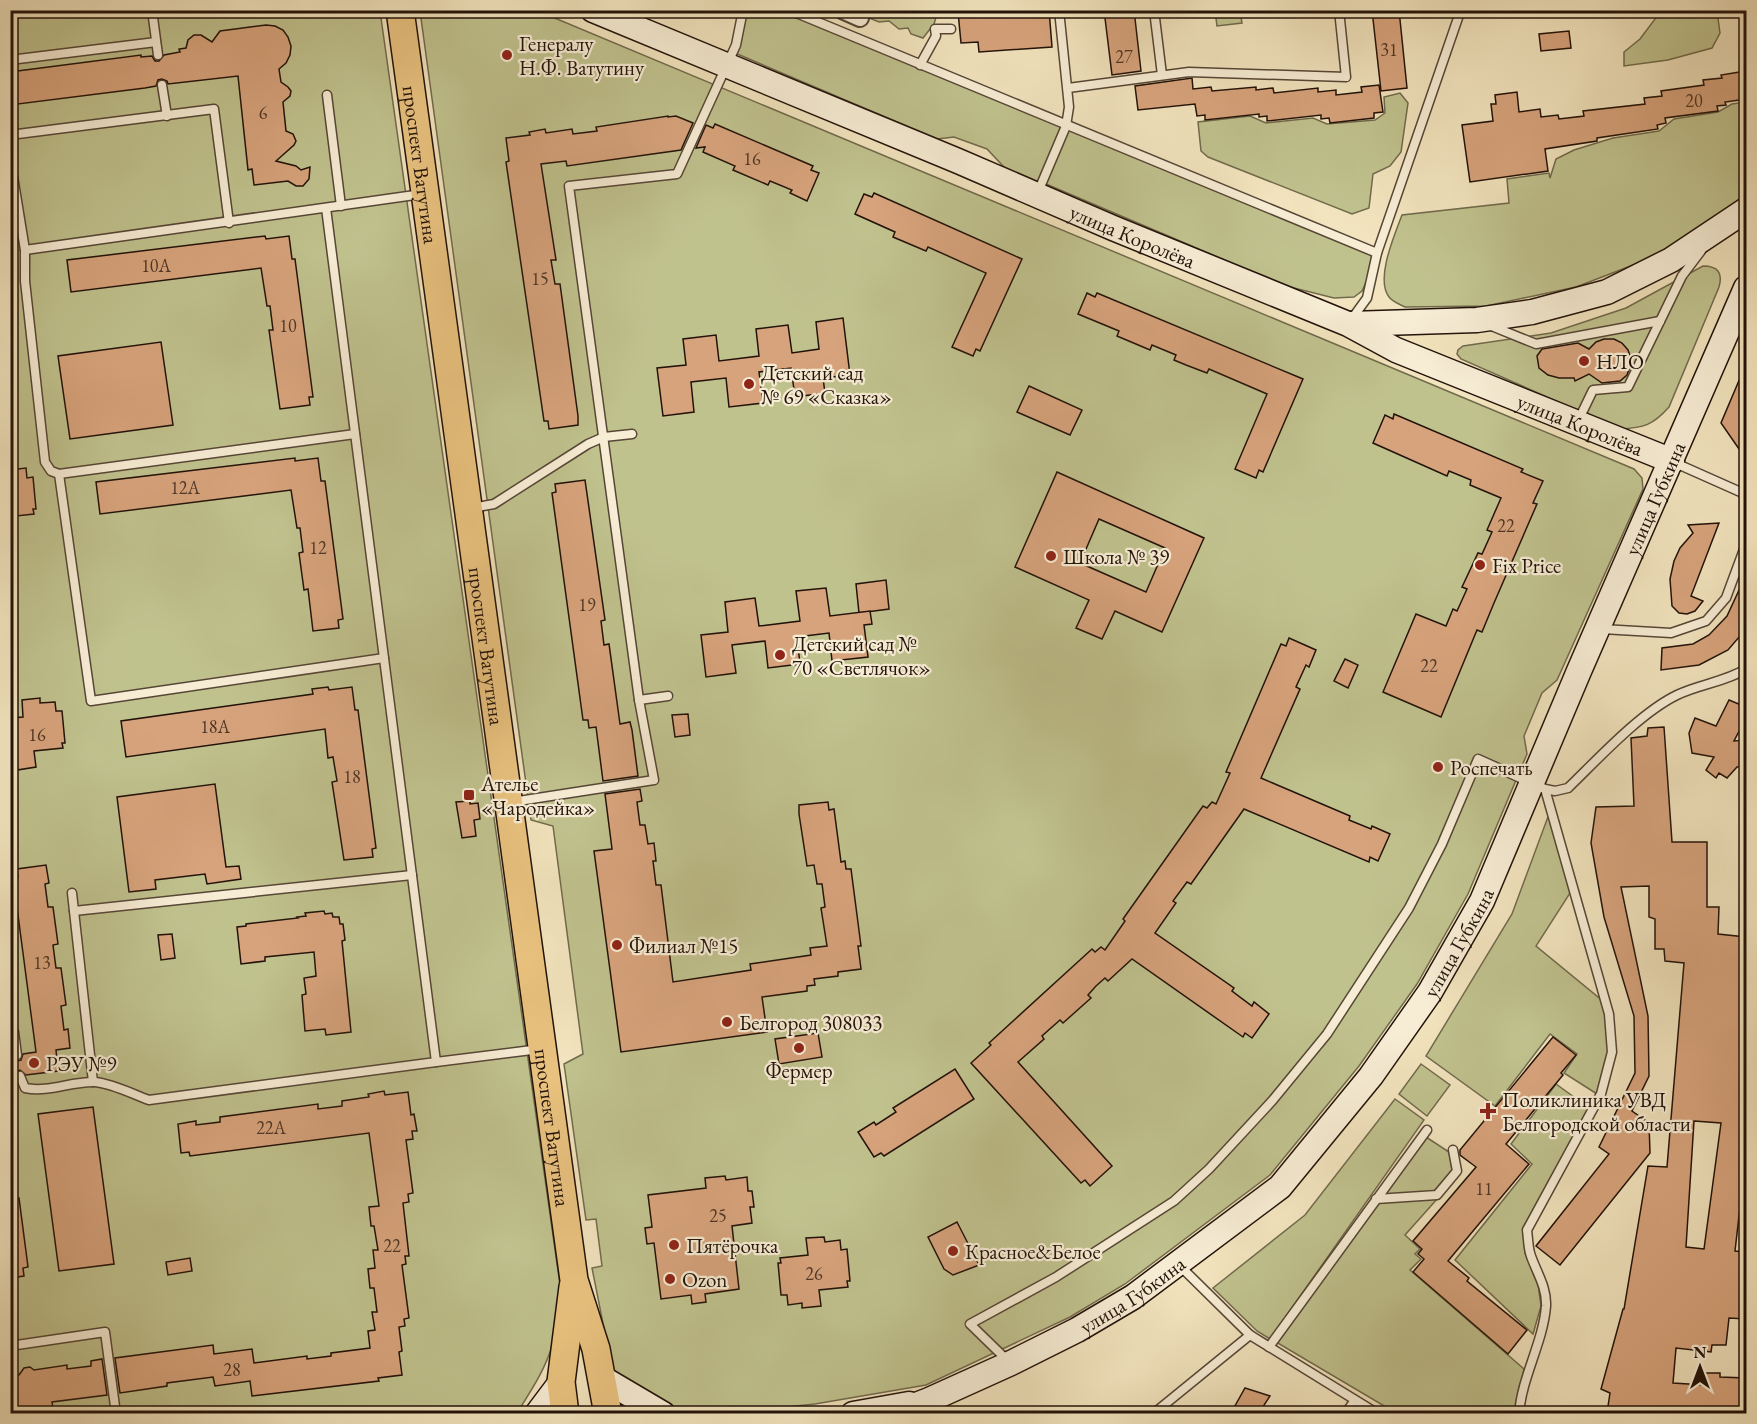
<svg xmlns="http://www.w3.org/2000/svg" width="1757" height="1424" font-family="'EB Garamond',serif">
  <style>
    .green { fill: #c0c28e; stroke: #716a4c; stroke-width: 1.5 }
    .building { fill: #d7a37c; stroke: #221209; stroke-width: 1.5; fill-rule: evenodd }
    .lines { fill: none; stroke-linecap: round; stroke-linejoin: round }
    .lane-casing { stroke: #564636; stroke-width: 11 }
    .street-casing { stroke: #564636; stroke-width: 20 }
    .secondary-casing { stroke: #221209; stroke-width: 27 }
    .primary-casing { stroke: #221209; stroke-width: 30 }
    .lane { stroke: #f7edd5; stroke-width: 8 }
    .street { stroke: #f7edd5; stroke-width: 16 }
    .secondary { stroke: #f7edd5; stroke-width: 24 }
    .primary { stroke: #e9c27f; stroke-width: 27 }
    .poi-dot { fill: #8f2418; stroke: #f7edd5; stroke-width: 2 }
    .labels { text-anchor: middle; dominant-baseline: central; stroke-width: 4.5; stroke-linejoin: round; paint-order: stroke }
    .number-label { font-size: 18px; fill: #4f3626 }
    .poi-label { font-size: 21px; fill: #221209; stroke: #f7edd5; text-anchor: start }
    .street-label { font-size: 21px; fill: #221209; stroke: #f7edd5 }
  </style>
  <rect width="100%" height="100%" fill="#f2e4be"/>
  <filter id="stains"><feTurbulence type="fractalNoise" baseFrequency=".00333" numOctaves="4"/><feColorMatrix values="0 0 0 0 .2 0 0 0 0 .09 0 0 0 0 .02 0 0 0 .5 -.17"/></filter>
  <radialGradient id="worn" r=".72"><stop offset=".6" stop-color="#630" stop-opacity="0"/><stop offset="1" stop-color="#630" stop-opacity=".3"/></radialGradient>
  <g class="green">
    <path d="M10,11H380L560,1285C559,1306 558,1327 552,1346C545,1370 530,1392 517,1413H11Z"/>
    <path d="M420,11H538L1634,469L1642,478L1643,489L1557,680L1542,693L1524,736L1527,754L1468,894L1417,984L1359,1066L1270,1175L1125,1284L1070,1317L926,1385L815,1404L727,1413L683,1414L620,1377L612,1369L592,1268L602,1266L596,1219L586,1220L564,1064L583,1054L553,826L531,820Z"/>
    <path d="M744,11H784L1062,126L1038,182L1004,167L987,149L954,137L937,139L735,53Z"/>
    <path d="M866,11H958L952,12L938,11L934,24L923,38L911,34L908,28L899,29L889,21L879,22L869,18Z"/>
    <path d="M1215,11H1240L1242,23L1217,26Z"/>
    <path d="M1661,11H1717L1720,33L1712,48L1668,60L1624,66V52L1640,39Z"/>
    <path d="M1400,93L1408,103L1401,152L1390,166L1373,174L1369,208L1352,214L1208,157L1201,151L1198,122L1250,116L1266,123L1313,118L1327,124L1375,120L1385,113L1384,97Z"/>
    <path d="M1746,102V193L1728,209L1685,239L1641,262L1576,287L1486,306L1405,307C1399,304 1393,302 1389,297C1375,279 1395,234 1402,215L1509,203L1507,179L1549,173L1550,178L1556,159L1574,150L1613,138L1659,131L1674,119L1718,112L1732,104Z"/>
    <path d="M1069,129L1372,255L1367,280L1362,291L1354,297L1334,298L1286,286L1046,184Z"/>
    <path d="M1703,266C1718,266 1723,273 1719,287L1669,407C1653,425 1644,428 1620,429L1461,359L1457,354L1458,350L1463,346L1551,333L1626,308Z"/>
    <path d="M1549,814L1572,890L1536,946L1604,1002L1609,1052L1597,1094L1564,1073L1577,1054L1550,1034L1495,1106L1426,1056L1512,914Z"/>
    <path d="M1421,1064L1450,1085L1427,1116L1399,1094Z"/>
    <path d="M1556,1084L1589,1108L1523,1228L1525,1253L1538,1284L1541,1306L1533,1334L1455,1260L1532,1164L1511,1144Z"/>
    <path d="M1395,1099L1424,1120L1270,1339L1257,1331L1213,1288L1305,1215Z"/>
    <path d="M1426,1137L1449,1152L1452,1170L1434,1191L1384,1195Z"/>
    <path d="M1438,1198L1405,1235L1420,1249L1415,1254L1421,1259L1410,1270L1524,1369L1516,1413H1396L1276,1342L1377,1202Z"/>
  </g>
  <g class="building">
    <path d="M978,10H1049L1052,47L979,52L978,42L961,43L958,12Z"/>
    <path d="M1104,10H1134L1141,71L1112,75Z"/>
    <path d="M1372,10H1399L1407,88L1381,91Z"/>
    <path d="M266,25L275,26L283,30L288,37L291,46L290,55L286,63L279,69L281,82L288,87L291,91L290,96L283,102L286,131L293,134L296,141L294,145L276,161L296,166L301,170L310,167L309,179L303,186H296L288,181L254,185L252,169L248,170L238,76L168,84L167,81L162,79L158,80L156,86L145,88L10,105V72L141,55V57L152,56L155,61H159L164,55L180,52L179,49L186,48L188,40L194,35H201L212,42L220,31Z"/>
    <path d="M1569,31L1571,48L1541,51L1539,34Z"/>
    <path d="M1746,71V99L1725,102L1726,105L1717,106L1718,111L1665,118L1666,123L1657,125L1658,129L1597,138V141L1545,149L1548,171L1470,182L1462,125L1493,121L1491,104H1496L1495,95L1517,92L1519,112L1540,109L1541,117L1558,115L1559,119L1584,116L1583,111L1645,104L1644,98L1662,96L1661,91L1704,85L1703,80L1722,78L1721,75Z"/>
    <path d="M1192,78L1193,89L1211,87L1212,91L1256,87V90L1273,88L1274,93L1318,88V92L1336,90V95L1362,92L1361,87L1379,85L1383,112L1374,113V118L1330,123L1329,118L1321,119V115L1267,121V116L1259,117V114L1205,120V115L1197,116L1195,104L1138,110L1135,86Z"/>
    <path d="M668,116V117L676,116L693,123L681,150L567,166L566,161L541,164L556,260H551L555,284H560L578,416V425L549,429L548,421H544L506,162L509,161L506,138L530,135L529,132L545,129L546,133L572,129L573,134L597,131L596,127Z"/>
    <path d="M715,124L813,166L811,170L819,173L807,201L790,193L792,190L770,181L768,185L733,170L735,166L703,152L705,147L696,148L706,125L713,128Z"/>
    <path d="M874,193L1022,259L980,351L976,349L973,356L952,347L986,273L928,247L926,251L893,237L895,232L855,214L864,194L872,197Z"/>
    <path d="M265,236L266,239L289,236L292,259H295L313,397H309L310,405L280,409L269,330H273L270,306H267L261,268L71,292L67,260Z"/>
    <path d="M1087,293L1095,297L1097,293L1303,379L1263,472L1259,470L1256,478L1235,469L1267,394L1209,369L1207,373L1186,365L1174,360L1176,355L1152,345L1150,350L1143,347L1117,336L1119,331L1078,314Z"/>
    <path d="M843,318L850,375L823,378L825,393L795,397L791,368L759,372L763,403L729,407L726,378L691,382L694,412L663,416L657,368L686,365L683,339L716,335L719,361L759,356L756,329L788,325L792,353L819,349L816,322Z"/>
    <path d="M1604,339H1614L1622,343L1628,350L1631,359L1630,367L1627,375L1620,381L1602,383L1589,374L1575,381L1574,378H1559L1548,375L1539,368L1537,356L1542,349L1578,343L1589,349L1596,342Z"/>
    <path d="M161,342L173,425L70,439L58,356Z"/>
    <path d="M1746,364V459L1721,423Z"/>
    <path d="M1029,386L1082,410L1070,435L1017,412Z"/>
    <path d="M1394,414L1523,469L1521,472L1543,481L1533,503L1537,504L1494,603L1482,632L1477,630L1441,717L1383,692L1416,614L1446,626L1453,609L1457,611L1467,589L1462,587L1478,553L1482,554L1492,532L1487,530L1501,498L1470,485L1471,480L1449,471L1447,476L1373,443L1385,415L1393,419Z"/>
    <path d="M295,458V461L318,458L321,481H325L343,619L338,620L339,628L313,631L308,589L304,590L299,553L303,552L300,528H297L291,490L100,514L96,482Z"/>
    <path d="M26,468L27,478L33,477L36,509H33L34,514L16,516V511L10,512V470Z"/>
    <path d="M1057,472L1204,538L1162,632L1115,611L1102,639L1076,628L1089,600L1015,567ZM1099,519L1165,548L1146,592L1080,563Z"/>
    <path d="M585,480L605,620L601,621L604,645L609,644L620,724L630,722L632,730L638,776L603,781L596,727L589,728L588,720H583L552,493L556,492L555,484Z"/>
    <path d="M1719,523L1691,596L1703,601L1695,611L1687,614L1679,613L1672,606L1670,579L1674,561L1680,548L1693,533L1688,525Z"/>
    <path d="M1746,575V629L1728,650L1699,665L1661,670L1662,648L1693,644L1709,635L1727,616Z"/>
    <path d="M886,580L889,609L859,613L856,584Z"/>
    <path d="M826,588L830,616L870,611L872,624L864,625L868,657L832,661L829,633L797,637L800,664L768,668L765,641L732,645L736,673L706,677L701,635L728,632L725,602L755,598L759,626L800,621L796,591Z"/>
    <path d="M1289,638L1316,650L1309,667L1306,665L1296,687L1300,689L1261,778L1350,816L1349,820L1371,829L1372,826L1390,834L1378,861L1370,857L1369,862L1244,809L1191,884L1187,882L1173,901L1176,903L1155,933L1234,988L1232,991L1252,1006L1254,1002L1269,1014L1252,1038L1245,1033L1243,1037L1132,959L1108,981L1105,978L1096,986L1088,995L1091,998L1063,1023L1060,1020L1042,1036L1044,1039L1018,1062L1112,1166L1090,1186L1085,1180L1081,1183L971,1063L991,1045L989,1043L1092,949L1095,952L1101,947L1105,950L1125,921L1123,919L1203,806L1207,808L1212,802L1216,804L1230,773L1226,772L1281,644L1286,646Z"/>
    <path d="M1345,659L1358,665L1348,688L1334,681Z"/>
    <path d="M328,687L329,690L352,687L355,710H358L376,848L372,849L373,857L344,860L332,782L337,781L333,757L328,758L325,729L126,757L121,721L313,694L312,689Z"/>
    <path d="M40,698V703L55,702L56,711H62L65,743H62L63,748L34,751L36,767L17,770V764L10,765V718L23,717L22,700Z"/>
    <path d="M1729,700L1746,707V718L1734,741L1746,740V766L1737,767L1727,778L1719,773L1716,778L1706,770L1714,757L1692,753L1689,733L1695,718L1716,726Z"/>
    <path d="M688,714L690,735L675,737L672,715Z"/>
    <path d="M1664,727L1672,842H1707V907H1719L1718,934L1746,937V1155L1735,1251L1746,1252V1319L1729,1318L1726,1345H1712L1711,1352L1676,1348L1673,1383L1704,1385V1373H1720V1377L1746,1378V1413H1607L1610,1393L1601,1389L1623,1309H1624L1648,1166L1667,1167L1684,963L1665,961L1664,949H1655V919L1649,917V886L1621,887L1648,1016L1649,1076L1632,1111L1649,1123L1650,1153L1560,1265L1536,1246L1609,1154L1599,1147L1635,1073L1634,1016L1604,917L1591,843L1596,807L1634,806L1631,738L1647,736L1648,728ZM1694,1121L1721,1123L1704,1249L1686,1247Z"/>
    <path d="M215,784L226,867L239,866L241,879L207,884L205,874L155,880L156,889L129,892L117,797Z"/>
    <path d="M640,789L642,801L637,802L640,825H645L648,844L654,843L656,861H653L656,885H661L673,982L751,970L750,964L811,955L810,948L827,946L821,908L825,907L822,884H817L814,865L807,866L799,814V805L828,802L829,810L834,809L841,862L845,861L846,869H851L861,946H858L861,969L838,972V976L814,979L815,985L807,986V991L762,997L767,1032L621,1052L594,851L612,849L605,794Z"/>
    <path d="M470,801V804L478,803L480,819L474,820L476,836L462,838L456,802Z"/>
    <path d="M46,865L49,883L45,884L48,907H53L58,944L53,945L56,968H61L66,1005L61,1006L64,1030L68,1029L70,1048L56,1050L58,1071L26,1075L20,1070L15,1072L14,1077H10V1056L12,1059L17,1061L21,1060L23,1054L36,1052L13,877H18L17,869Z"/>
    <path d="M324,911L325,914L332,913L333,917H339L340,924H343L345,940L342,941L351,1032L326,1035L325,1029L305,1031L302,995L306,994L304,978L316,976L314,952L265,957V961L241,964L237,927L246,926V924L298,918L297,917L306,916L305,913Z"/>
    <path d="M172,934L175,958L161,960L158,935Z"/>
    <path d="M818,1033L822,1057L779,1064L775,1039Z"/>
    <path d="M1553,1037L1576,1055L1561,1073L1563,1075L1506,1144L1529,1164L1448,1261L1469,1278L1467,1281L1527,1330L1508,1354L1413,1272L1424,1259L1418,1254L1422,1249L1413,1241L1476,1167L1460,1155V1150Z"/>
    <path d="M955,1069L974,1099L884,1156L881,1153L874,1157L858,1132L874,1122L876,1125L896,1112L893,1108Z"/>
    <path d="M384,1091L385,1095L408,1092L411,1115L414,1114L417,1131H412L413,1139L406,1140L413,1193L408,1194L409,1202L403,1203L409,1256H405L406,1264L402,1265L409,1318L404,1319L405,1326L399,1327L402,1351L399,1352L402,1375L378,1378L379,1381L252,1396L250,1381L215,1386L213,1377L167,1383V1386L120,1393L115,1358L213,1345L214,1354L252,1349L254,1363L307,1356V1359L331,1356V1353L370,1348L368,1331L375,1330L372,1312H377L374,1288H370L368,1269L375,1268L373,1250H378L374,1226H371L369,1207L379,1206L369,1133L190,1156L189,1152L181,1153L178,1124L196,1121V1125L220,1122V1117L318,1104V1109L342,1106V1101L369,1097L368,1094Z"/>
    <path d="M93,1107L114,1264L59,1271L38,1114Z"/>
    <path d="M725,1176L726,1180L747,1177L748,1191H752L754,1207H750L752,1223L732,1226L739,1289L705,1294L706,1302L692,1304L691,1295L661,1299L654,1243L647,1244L645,1228L652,1227L648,1195L706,1188L705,1178Z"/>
    <path d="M10,1198H19L28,1267L23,1268L24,1276L10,1278Z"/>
    <path d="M957,1222L979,1265L953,1275L944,1269L928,1237Z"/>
    <path d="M824,1237L825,1242L840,1240L841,1250L847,1249L850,1281H847L848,1287L819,1290L821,1306L802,1308V1303L788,1305L787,1295H781L778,1263H781L780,1258L808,1255L806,1238Z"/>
    <path d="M190,1258L192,1271L168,1275L166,1262Z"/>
    <path d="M102,1359L107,1395L52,1402L53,1409L36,1412V1413H10V1376L19,1375L24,1368L30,1367L34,1370L67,1365V1369L91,1366V1361Z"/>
    <path d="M1245,1388L1270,1396L1259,1413H1231Z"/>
  </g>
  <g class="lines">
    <g class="lane-casing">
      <g id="lane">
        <path d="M152,10L158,55"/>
        <path d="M789,10L1377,253"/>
        <path d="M1154,10L1162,75"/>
        <path d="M10,60L156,42"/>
        <path d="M920,65L936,36L935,29H951"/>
        <path d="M162,85L167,116"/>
        <path d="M1068,88L1189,72L1346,77L1339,10"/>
        <path d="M327,95L341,206"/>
        <path d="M10,135L214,109L229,223"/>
        <path d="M10,158L25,250V281L45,462L51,471L59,474L91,701L384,658"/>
        <path d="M1038,192L1066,126L1069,107L1059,10"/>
        <path d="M25,250L422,194"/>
        <path d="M1351,320L1367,298L1377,253L1458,18V10"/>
        <path d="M1489,325L1536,344L1660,321"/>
        <path d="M1578,421L1593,390L1628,387L1682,276L1701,251"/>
        <path d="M1673,462L1745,494L1746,502"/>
        <path d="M59,474L355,434"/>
        <path d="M472,508L494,504L588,444L604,437L632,434"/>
        <path d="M1602,629L1671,633L1706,621L1726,598L1746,544"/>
        <path d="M639,700L668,696"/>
        <path d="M512,802L654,780L639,700L569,186L677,174L736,45L743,10"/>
        <path d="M72,893L93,1082"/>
        <path d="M74,911L412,875"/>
        <path d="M10,1032H14L17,1055"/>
        <path d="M436,1062L540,1049"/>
        <path d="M20,1076L25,1088C49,1093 71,1081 95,1082C114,1084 132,1094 149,1100L436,1062L326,208"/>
        <path d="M1376,1199L1437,1195L1457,1171L1453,1150"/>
        <path d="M1180,1266L1250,1335L1378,1414"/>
        <path d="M10,1346L105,1332L116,1414"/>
        <path d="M1269,1347L1427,1130"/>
        <path d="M1008,1361L970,1324L1056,1277L1174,1201L1209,1169L1272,1101L1327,1034L1409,908L1442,844L1478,759L1545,789L1555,791L1568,788C1598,759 1640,713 1677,695C1700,684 1725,682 1746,669"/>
        <path d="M1153,1414L1250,1335"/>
        <path d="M1345,1414L1355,1400"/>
        <path d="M1519,1414C1522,1376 1543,1343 1546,1306C1547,1286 1535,1270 1530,1253C1528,1245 1528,1237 1527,1230L1601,1094L1612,1052L1609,1014L1545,789"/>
      </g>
    </g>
    <g class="street-casing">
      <path id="street" d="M842,10L860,18"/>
    </g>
    <g class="secondary-casing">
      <g id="secondary">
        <path id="s1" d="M593,10L958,161L1113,228L1348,324L1396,350L1672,461"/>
        <path d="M1350,324L1477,320L1532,312L1607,292L1671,260L1746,210"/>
        <path d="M602,1378L663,1414"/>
        <path d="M537,1414L561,1382"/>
        <path d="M853,1414L909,1404"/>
        <path id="s2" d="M893,1414L929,1400L1011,1363L1077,1330L1133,1297L1280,1187L1371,1076L1430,992L1482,901L1579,671L1746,288"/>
      </g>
    </g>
    <g class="primary-casing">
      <g id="primary">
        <path id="s3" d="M400,10L574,1280L596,1349L608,1414"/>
        <path d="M565,1414L561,1382L573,1287"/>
      </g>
    </g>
    <use href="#lane" class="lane"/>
    <use href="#street" class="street"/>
    <use href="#secondary" class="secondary"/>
    <use href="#primary" class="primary"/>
  </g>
  <g class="poi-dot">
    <circle cx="507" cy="55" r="6"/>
    <circle cx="1584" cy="361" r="6"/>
    <circle cx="749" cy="384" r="6"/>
    <circle cx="1051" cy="556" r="6"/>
    <circle cx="1480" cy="565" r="6"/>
    <circle cx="780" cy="655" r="6"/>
    <circle cx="1438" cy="767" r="6"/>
    <rect x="463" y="789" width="12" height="12" rx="3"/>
    <circle cx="617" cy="945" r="6"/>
    <circle cx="727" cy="1022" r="6"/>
    <circle cx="799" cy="1048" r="6"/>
    <circle cx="34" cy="1063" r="6"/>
    <path d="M1485 1102h6v6h6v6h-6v6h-6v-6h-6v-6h6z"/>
    <circle cx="674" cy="1245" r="6"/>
    <circle cx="953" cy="1251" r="6"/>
    <circle cx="670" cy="1279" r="6"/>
  </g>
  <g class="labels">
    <g class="number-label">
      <text x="1389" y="49">31</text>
      <text x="1124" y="56">27</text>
      <text x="1694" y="100">20</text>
      <text x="263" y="112">6</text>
      <text x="752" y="158">16</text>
      <text x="156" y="265">10А</text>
      <text x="540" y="278">15</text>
      <text x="288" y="325">10</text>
      <text x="185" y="487">12А</text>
      <text x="1506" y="525">22</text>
      <text x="318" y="547">12</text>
      <text x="587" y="604">19</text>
      <text x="1429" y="665">22</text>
      <text x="215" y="726">18А</text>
      <text x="37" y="734">16</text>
      <text x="352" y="776">18</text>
      <text x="42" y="962">13</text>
      <text x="271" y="1127">22А</text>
      <text x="1484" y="1188">11</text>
      <text x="718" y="1215">25</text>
      <text x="392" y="1245">22</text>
      <text x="814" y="1273">26</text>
      <text x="232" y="1369">28</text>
    </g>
    <g class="poi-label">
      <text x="519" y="43">Генералу<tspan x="519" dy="24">Н.Ф. Ватутину</tspan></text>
      <text x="1596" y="361">НЛО</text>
      <text x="761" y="372">Детский сад<tspan x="761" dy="24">№ 69 «Сказка»</tspan></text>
      <text x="1063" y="556">Школа № 39</text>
      <text x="1492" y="565">Fix Price</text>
      <text x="792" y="643">Детский сад №<tspan x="792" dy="24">70 «Светлячок»</tspan></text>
      <text x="1450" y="767">Роспечать</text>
      <text x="481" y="783">Ателье<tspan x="481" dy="24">«Чародейка»</tspan></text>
      <text x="629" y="945">Филиал №15</text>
      <text x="739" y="1022">Белгород 308033</text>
      <text x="46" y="1063">РЭУ №9</text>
      <text x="799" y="1070" text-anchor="middle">Фермер</text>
      <text x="1502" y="1099">Поликлиника УВД<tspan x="1502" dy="24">Белгородской области</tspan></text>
      <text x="686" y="1245">Пятёрочка</text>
      <text x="965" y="1251">Красное&amp;Белое</text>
      <text x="682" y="1279">Ozon</text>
    </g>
    <g class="street-label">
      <text stroke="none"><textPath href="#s3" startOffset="156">проспект Ватутина</textPath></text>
      <text stroke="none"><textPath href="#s1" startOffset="585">улица Королёва</textPath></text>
      <text stroke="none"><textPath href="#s1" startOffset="1071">улица Королёва</textPath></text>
      <text stroke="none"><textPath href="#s2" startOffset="1240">улица Губкина</textPath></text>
      <text stroke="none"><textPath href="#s3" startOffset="642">проспект Ватутина</textPath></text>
      <text stroke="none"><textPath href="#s2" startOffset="754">улица Губкина</textPath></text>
      <text stroke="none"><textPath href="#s3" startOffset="1128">проспект Ватутина</textPath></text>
      <text stroke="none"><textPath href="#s2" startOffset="268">улица Губкина</textPath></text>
    </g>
  </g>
  <rect width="1757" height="1424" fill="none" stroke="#f2e4be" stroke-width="36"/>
  <rect x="12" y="12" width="1733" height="1400" fill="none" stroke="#221209" stroke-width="3"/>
  <rect x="18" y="18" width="1721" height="1388" fill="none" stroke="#221209" stroke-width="1.5"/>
  <g transform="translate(1700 1367)" stroke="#f7edd5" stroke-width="4.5" paint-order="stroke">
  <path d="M0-4.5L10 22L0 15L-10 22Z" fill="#221209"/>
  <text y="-9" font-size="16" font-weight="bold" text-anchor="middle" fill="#221209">N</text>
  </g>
  <rect width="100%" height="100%" filter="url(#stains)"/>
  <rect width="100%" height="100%" fill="url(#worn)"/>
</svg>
